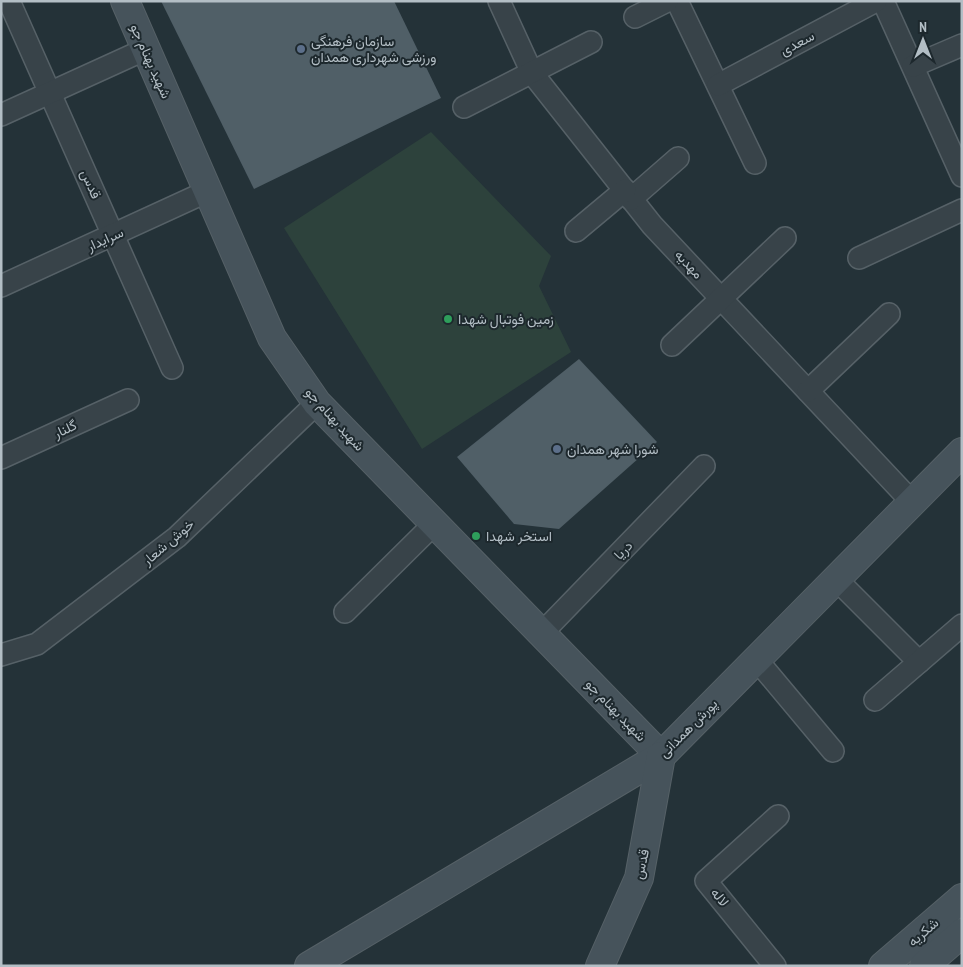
<svg xmlns="http://www.w3.org/2000/svg" width="963" height="967" font-family="'PT Sans Narrow',Vazirmatn,sans-serif">
  <style>
    .garden { fill: #2d423c }
    .building { fill: #505f67 }
    .lines { fill: none; stroke-linecap: round; stroke-linejoin: round }
    .street-casing { stroke: #566167; stroke-width: 24 }
    .secondary-casing { stroke: #566167; stroke-width: 30 }
    .street { stroke: #384349; stroke-width: 21 }
    .secondary { stroke: #46535b; stroke-width: 28 }
    .service-dot { fill: #5c6f8a; stroke: #1d282d; stroke-width: 2 }
    .leisure-dot { fill: #2e9e5b; stroke: #1d282d; stroke-width: 2 }
    .labels { text-anchor: middle; dominant-baseline: central; stroke-width: 4; stroke-linejoin: round; paint-order: stroke }
    .poi-label { font-size: 14px; fill: #b3bec5; stroke: #1d282d; text-anchor: start }
    .street-label { font-size: 14px; fill: #b3bec5; stroke: #1d282d }
  </style>
  <rect width="100%" height="100%" fill="#243238"/>
  <path class="garden" d="M431,132L551,256L539,286L571,352L422,449L284,228Z"/>
  <g class="building">
    <path d="M161,1H394L441,98L254,189Z"/>
    <path d="M579,359L657,442L559,529L514,524L457,457Z"/>
  </g>
  <g class="lines">
    <g class="street-casing">
      <g id="street">
        <path d="M9,1L172,368"/>
        <path d="M499,1L532,73L652,225L912,502"/>
        <path d="M677,1L755,163"/>
        <path d="M883,1L962,176"/>
        <path d="M635,17L667,1"/>
        <path d="M913,66L962,45"/>
        <path d="M718,85L876,1"/>
        <path d="M464,107L591,42"/>
        <path d="M1,115L146,49"/>
        <path d="M631,199L678,158"/>
        <path d="M576,231L625,190"/>
        <path d="M859,258L962,210"/>
        <path d="M1,286L208,191"/>
        <path d="M672,345L785,238"/>
        <path d="M808,391L889,314"/>
        <path d="M1,458L128,400"/>
        <path d="M836,579L919,662"/>
        <path d="M345,612L434,524"/>
        <path d="M541,634L704,466"/>
        <path d="M1,655L37,644L177,537L317,403"/>
        <path d="M756,659L833,751"/>
        <path d="M875,700L962,625"/>
        <path d="M775,966L706,881L778,816"/>
      </g>
    </g>
    <g class="secondary-casing">
      <g id="secondary">
        <path d="M125,1L272,338L317,403L661,756"/>
        <path d="M309,966L661,756L962,452"/>
        <path d="M600,966L639,878L661,756"/>
        <path d="M883,966L962,898"/>
        <path d="M924,966L962,933"/>
      </g>
    </g>
    <use href="#street" class="street"/>
    <use href="#secondary" class="secondary"/>
  </g>
  <g class="service-dot">
    <circle cx="301" cy="49" r="5"/>
    <circle cx="557" cy="449" r="5"/>
  </g>
  <g class="leisure-dot">
    <circle cx="448" cy="319" r="5"/>
    <circle cx="476" cy="536" r="5"/>
  </g>
  <g class="labels">
    <g class="poi-label">
      <text x="311" y="41">سازمان فرهنگی<tspan x="311" dy="16">ورزشی شهرداری همدان</tspan></text>
      <text x="458" y="319">زمین فوتبال شهدا</text>
      <text x="567" y="449">شورا شهر همدان</text>
      <text x="486" y="536">استخر شهدا</text>
    </g>
    <g class="street-label">
      <text transform="translate(797 43) rotate(-28)">سعدی</text>
      <text transform="translate(151 61) rotate(66)">شهید بهنام جو</text>
      <text transform="translate(91 184) rotate(66)">قدس</text>
      <text transform="translate(105 239) rotate(-24)">سرایدار</text>
      <text transform="translate(689 264) rotate(47)">مهدیه</text>
      <text transform="translate(335 419) rotate(48)">شهید بهنام جو</text>
      <text transform="translate(65 429) rotate(-25)">گلنار</text>
      <text transform="translate(168 542) rotate(-40)">خوش شعار</text>
      <text transform="translate(623 550) rotate(-46)">دریا</text>
      <text transform="translate(616 710) rotate(46)">شهید بهنام جو</text>
      <text transform="translate(688 728) rotate(-45)">پورش همدانی</text>
      <text transform="translate(641 864) rotate(-77)">قدس</text>
      <text transform="translate(720 897) rotate(51)">لاله</text>
      <text transform="translate(923 932) rotate(-41)">شکریه</text>
    </g>
  </g>
  <rect width="963" height="967" fill="none" stroke="#b3bec5" stroke-width="5"/>
  <g transform="translate(923 40)" stroke="#1d282d" stroke-width="4" paint-order="stroke">
  <path d="M0-4L9 19L0 12L-9 19Z" fill="#b3bec5"/>
  <text y="-8" font-size="14" font-weight="bold" text-anchor="middle" fill="#b3bec5">N</text>
  </g>
</svg>
